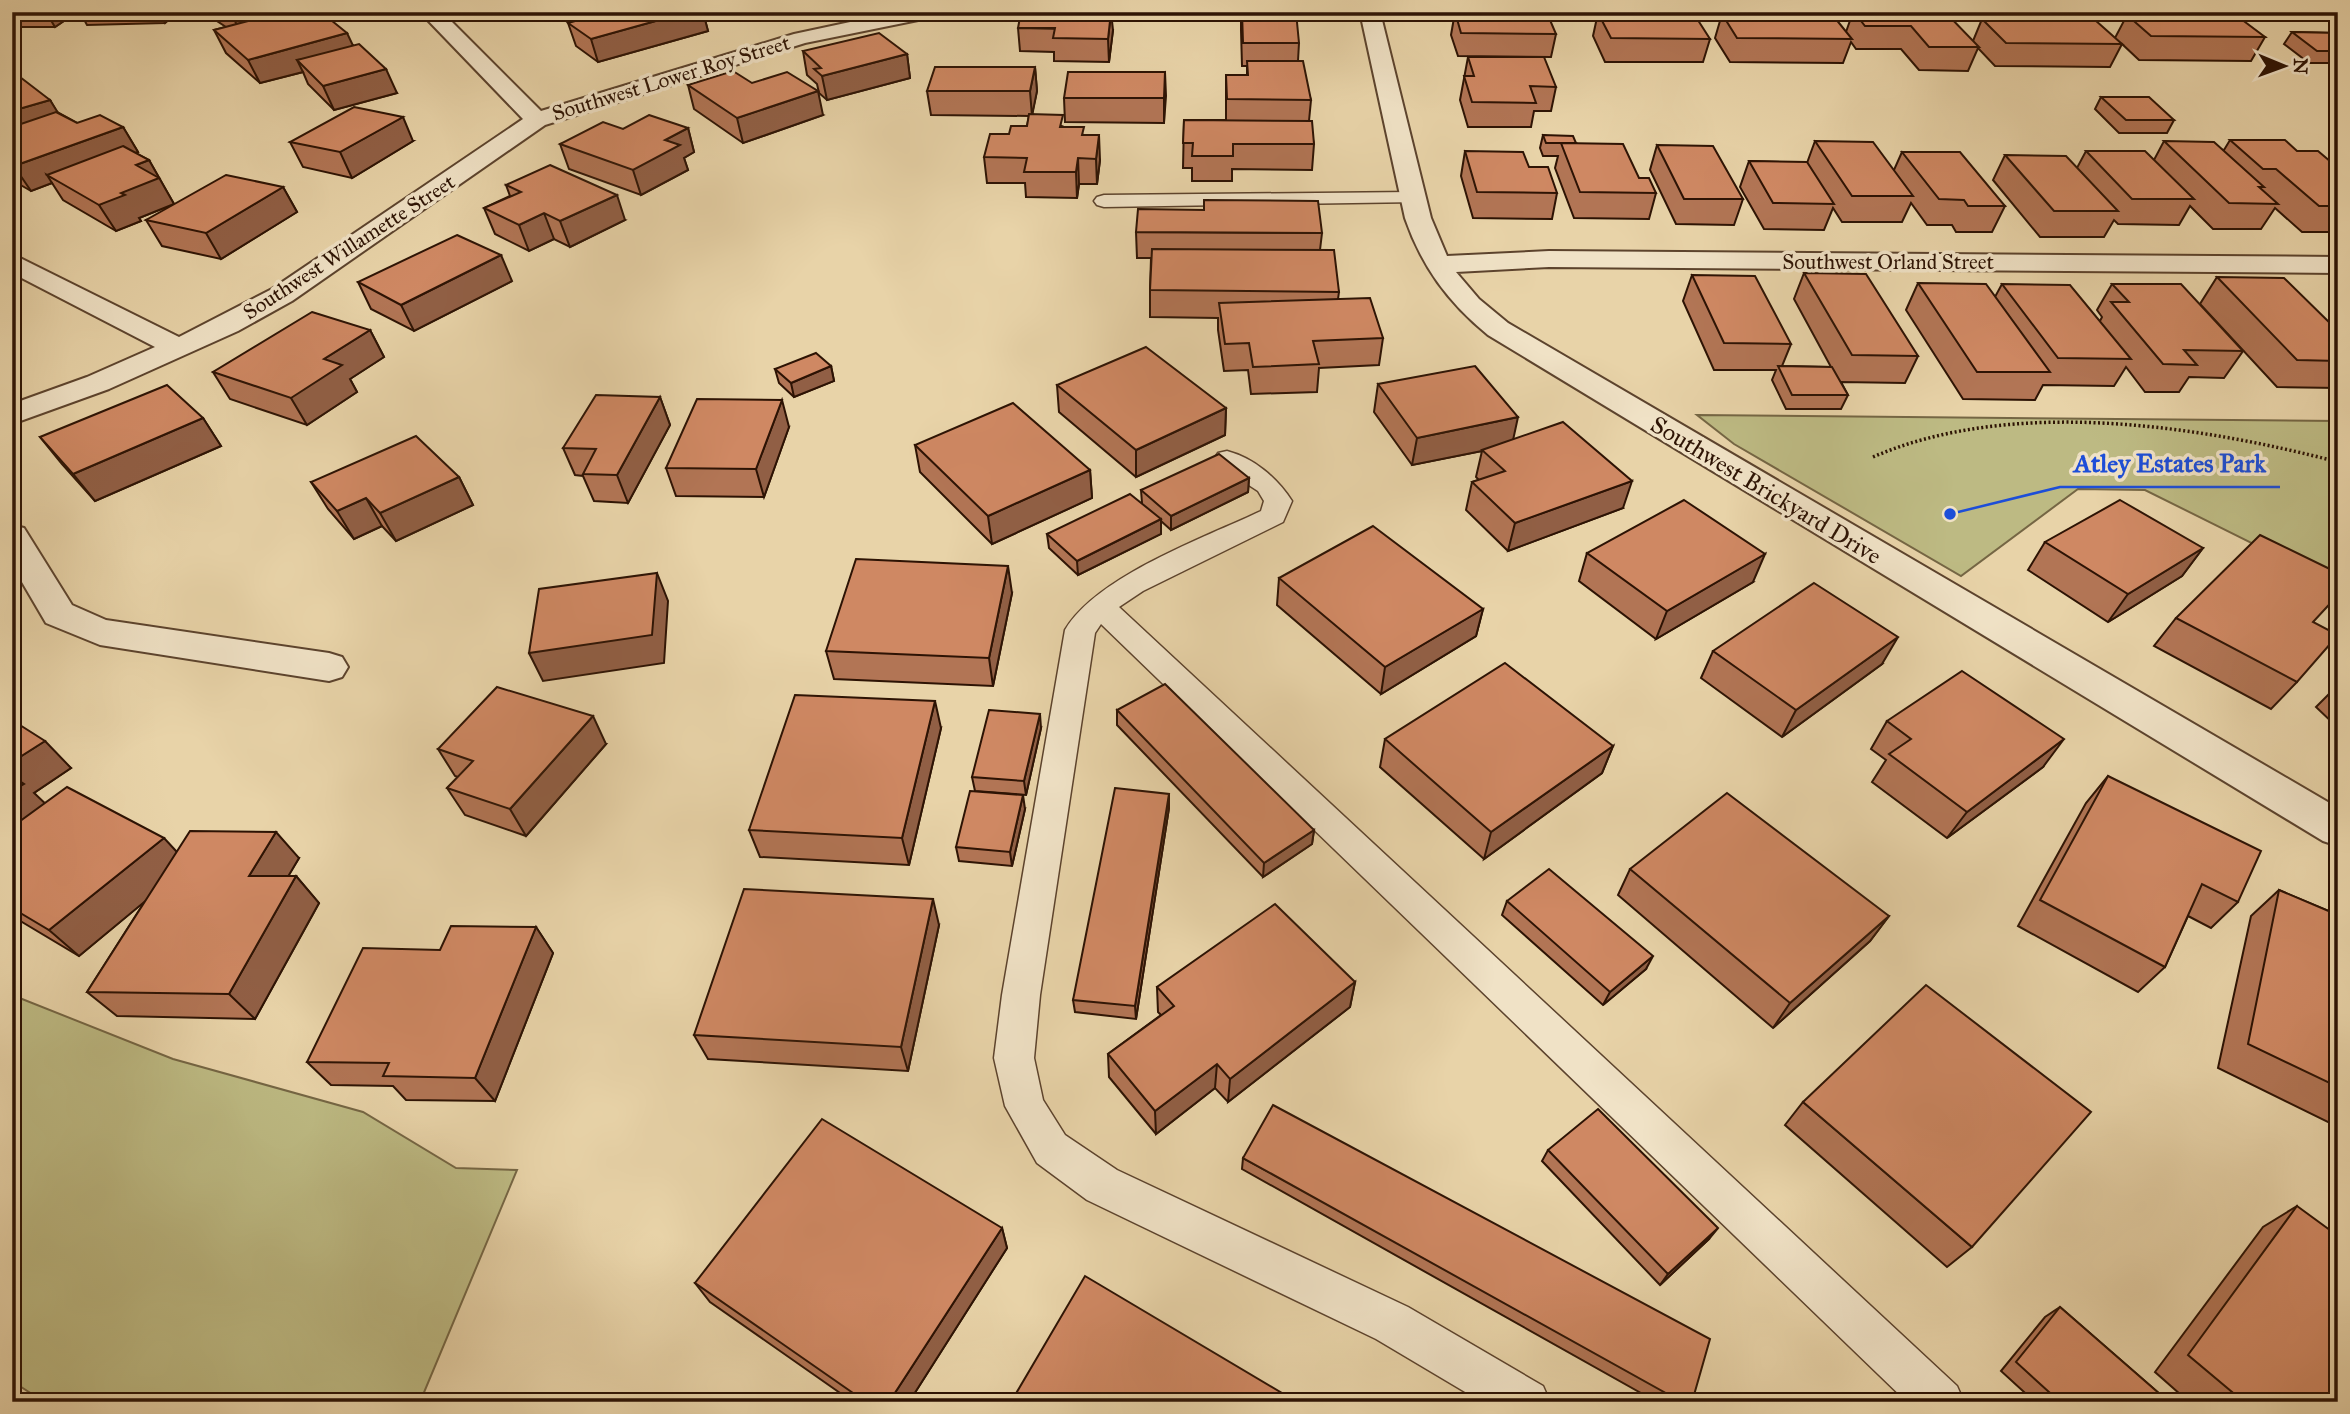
<svg xmlns="http://www.w3.org/2000/svg" width="2350" height="1414" font-family="'IM FELL Great Primer',serif">
  <style>
    .green { fill: #bdba83; stroke: #756644; stroke-width: 2 }
    .lines { fill: none; stroke-linecap: round; stroke-linejoin: round }
    .lane-casing { stroke: #5c432d; stroke-width: 3 }
    .street-casing { stroke: #5c432d; stroke-width: 4 }
    .path { stroke: #2d1304; stroke-width: 3.5; stroke-dasharray: 2 2.5; stroke-linecap: butt }
    .lane { fill: #f0e2c6; fill-rule: evenodd }
    .street { fill: #f0e2c6; fill-rule: evenodd }
    .wall { fill: #b27555; stroke: #2d1304; stroke-width: 2 }
    .shaded-wall { fill: #915f45; stroke: #2d1304; stroke-width: 2 }
    .building { fill: #cf8863; stroke: #2d1304; stroke-width: 2 }
    .labels { text-anchor: middle; dominant-baseline: central; stroke-width: 7; stroke-linejoin: round; paint-order: stroke }
    .far-street-label { font-size: 21px; fill: #2d1304; stroke: #f0e2c6 }
    .street-label { font-size: 24px; fill: #2d1304; stroke: #f0e2c6 }
    .leader { fill: none; stroke: #1d4ed8; stroke-width: 2.5 }
    .callout-dot { fill: #1d4ed8; stroke: #f0e2c6; stroke-width: 2.5 }
    .callout-label { font-size: 26px; text-anchor: middle; font-weight: bold; fill: #1d4ed8; stroke: #f0e2c6; stroke-width: 7; stroke-linejoin: round; paint-order: stroke }
  </style>
  <rect width="100%" height="100%" fill="#e8d3a8"/>
  <filter id="stains"><feTurbulence type="fractalNoise" baseFrequency=".00286" numOctaves="4"/><feColorMatrix values="0 0 0 0 .2 0 0 0 0 .09 0 0 0 0 .02 0 0 0 .5 -.17"/></filter>
  <radialGradient id="worn" r=".72"><stop offset=".6" stop-color="#630" stop-opacity="0"/><stop offset="1" stop-color="#630" stop-opacity=".3"/></radialGradient>
  <g class="green">
    <path d="M1697,415L2338,421V586L2145,490L2078,489L1961,576L1734,444Z"/>
    <path d="M12,995L173,1059L363,1112L456,1168L517,1170L420,1402H98L32,1394L12,1381Z"/>
  </g>
  <g class="lines">
    <g class="lane-casing">
      <g id="lane">
        <path d="M1412,192L1419,194L1422,198L1419,202L1104,207L1097,205L1094,201L1097,197L1104,195Z"/>
        <path d="M1227,451C1254,458 1277,478 1292,501L1283,522L1143,591L1119,607L1957,1386L1964,1402H1907L1101,624L1095,633L1040,995L1034,1058L1043,1100L1065,1135L1117,1170L1408,1307L1543,1386L1550,1402H1482L1376,1339L1087,1200L1037,1163L1005,1106L994,1058L1002,995L1065,630C1097,576 1204,538 1261,511L1264,501L1258,491L1218,465L1214,459L1218,453Z"/>
      </g>
    </g>
    <g class="street-casing">
      <g id="street">
        <path d="M420,12H442L541,111L794,34L897,12H938L928,18L805,43L545,125L292,301L238,331L109,389L12,424V404L87,377L155,347L12,273V254L179,337L272,289L523,119Z"/>
        <path d="M1360,12H1380L1431,218L1447,256L1549,251L2338,257V273L1549,267L1456,272L1479,299L1508,323L2338,808V846L2323,841L1488,335C1448,302 1422,267 1405,218Z"/>
        <path d="M12,525L24,528L72,605L106,620L329,653L342,657L348,667L342,677L329,681L100,645L46,623L12,565Z"/>
      </g>
    </g>
    <path class="path" d="M1873,457C2011,397 2197,425 2338,462"/>
    <use href="#lane" class="lane"/>
    <use href="#street" class="street"/>
  </g>
  <g class="wall">
    <path d="M12,12H77L55,27H12Z"/>
    <path d="M80,12H177L165,23L87,25Z"/>
    <path d="M213,12H308L285,19L353,45L397,93L334,110L308,84L303,72L260,83L226,53L214,30L226,27L217,21Z"/>
    <path d="M607,12H703L708,31L598,62L576,46L568,23Z"/>
    <path d="M1241,12L1299,43L1298,61L1311,100L1309,121L1314,144L1312,170L1232,169V181H1192V168H1183L1184,120H1226V75H1247V66H1242L1241,30Z"/>
    <path d="M1455,12L1556,34L1551,57L1458,56L1451,35Z"/>
    <path d="M1853,12L1973,41L1982,19L2115,38L2127,15L2265,37L2251,61L2139,60L2122,44L2110,67L1995,66L1978,48L1968,71L1919,70L1901,49H1856L1851,42L1843,63L1730,62L1715,38L1722,14L1846,32Z"/>
    <path d="M1598,13L1710,39L1703,62H1605L1593,36Z"/>
    <path d="M1018,28L1113,30L1109,62L1054,61V52L1020,51Z"/>
    <path d="M2292,32L2338,33V63H2309L2284,44Z"/>
    <path d="M803,51L907,54L910,78L827,100L819,93L817,84L807,75Z"/>
    <path d="M1468,57L1556,87L1551,111H1534L1531,127H1468L1460,100Z"/>
    <path d="M1035,67L1037,91L1032,114L1084,135L1100,160L1097,184H1079L1077,198L1026,197L1025,183H987L984,157L1009,134L1027,126L1029,116L931,115L927,91Z"/>
    <path d="M1165,72L1164,123L1065,122L1064,98Z"/>
    <path d="M12,79L50,100L57,112L77,123L123,127L138,152L135,153L149,160L174,204L139,218L141,221L116,231L63,200L52,183L31,191L12,180Z"/>
    <path d="M752,83L823,115L743,143L694,109L688,85Z"/>
    <path d="M2101,97L2174,120L2167,133H2119L2095,109Z"/>
    <path d="M688,128L694,152L684,158L688,170L641,195L569,169L560,144L623,129Z"/>
    <path d="M1543,135L1576,143L1639,178L1656,193L1649,219L1574,218L1555,168L1558,156H1543L1540,148Z"/>
    <path d="M2230,140L2297,151L2338,168V232H2302L2275,208L2261,229H2213L2190,206L2179,225L2118,224L2114,220L2104,237H2040L1993,180L2005,155L2077,168L2086,151L2154,160L2164,141L2224,150Z"/>
    <path d="M413,141L352,178L303,167L290,142Z"/>
    <path d="M1815,141L1894,170L1902,152L2005,206L1992,232H1956L1952,225H1927L1911,203L1902,222H1842L1833,208L1824,230L1764,229L1740,187L1749,161L1807,163Z"/>
    <path d="M1657,145L1743,199L1734,225L1676,224L1650,170Z"/>
    <path d="M1465,151L1529,167L1557,193L1552,219L1473,218L1461,176Z"/>
    <path d="M506,185L625,220L570,247L554,239L529,251L495,234L484,208L510,196Z"/>
    <path d="M283,187L297,212L221,259L162,246L146,220Z"/>
    <path d="M1136,232L1322,233L1320,250L1339,292L1338,299L1383,338L1379,365L1319,368L1317,392L1251,394L1248,370L1224,371L1218,330V318L1150,317V290L1151,258H1137Z"/>
    <path d="M1804,273L1918,356L1905,383L1841,382L1848,395L1841,409H1786L1772,380L1776,370H1714L1683,301L1692,275L1791,344L1782,366L1831,367L1794,299Z"/>
    <path d="M2217,277L2338,331V388L2277,387L2200,304Z"/>
    <path d="M512,281L414,331L371,309L358,282Z"/>
    <path d="M1918,283L1995,297L2002,284L2100,321L2102,317L2097,310L2112,284L2243,351L2224,378L2189,377L2179,392H2145L2126,367L2114,386L2043,385L2035,400L1963,399L1906,310Z"/>
    <path d="M370,330L384,357L350,379L357,392L307,425L230,399L213,372Z"/>
    <path d="M831,366L834,381L794,397L779,383L775,369Z"/>
    <path d="M1378,384L1513,439L1623,508L1508,551L1466,510L1472,482L1479,480L1476,477L1482,451L1412,465L1374,412Z"/>
    <path d="M1057,385L1226,408L1225,435L1136,477L1059,412Z"/>
    <path d="M660,397L670,425L628,503L594,501L583,476L575,475L563,448Z"/>
    <path d="M203,418L221,446L95,501L62,464L40,437Z"/>
    <path d="M789,427L764,497L676,496L666,468Z"/>
    <path d="M915,445L1090,470L1092,498L992,544L920,472Z"/>
    <path d="M459,477L473,505L396,541L382,526L354,539L328,509L311,482Z"/>
    <path d="M1249,478L1248,492L1171,530L1161,521V534L1078,575L1049,548L1047,534L1142,503L1141,490Z"/>
    <path d="M2045,542L2203,548L2182,576L2108,622L2028,570Z"/>
    <path d="M1587,553L1753,582L1656,639L1579,581Z"/>
    <path d="M1279,578L1483,609L1476,636L1381,694L1277,605Z"/>
    <path d="M1012,593L993,686L834,679L826,651Z"/>
    <path d="M2176,618L2313,622L2297,682L2271,709L2154,646Z"/>
    <path d="M1713,651L1882,664L1782,737L1701,678Z"/>
    <path d="M2338,685V728L2316,707Z"/>
    <path d="M1117,710L1314,830L1312,844L1263,877L1117,725Z"/>
    <path d="M12,720L71,768L34,793L45,804L177,852L299,858L288,876H296L319,903L255,1019L117,1016L87,992L145,901L79,956L12,916Z"/>
    <path d="M1887,721L2043,767L1947,838L1872,782L1886,760L1871,749Z"/>
    <path d="M941,728L909,865L760,857L749,830Z"/>
    <path d="M1041,728L1026,795L975,791L972,777Z"/>
    <path d="M1385,739L1613,746L1602,773L1484,859L1380,767Z"/>
    <path d="M606,744L526,836L465,815L447,788L458,777L455,776L438,749Z"/>
    <path d="M2108,776L2238,902L2211,928L2188,916L2165,967L2138,992L2018,926L2086,803Z"/>
    <path d="M1169,794V808L1136,1019L1075,1012L1073,1000Z"/>
    <path d="M1025,809L1012,866L959,861L956,847Z"/>
    <path d="M1630,869L1889,916L1870,941L1773,1028L1618,895Z"/>
    <path d="M2279,890L2338,915V1127L2218,1068L2251,916Z"/>
    <path d="M1507,901L1646,969L1603,1005L1502,915Z"/>
    <path d="M939,925L908,1071L708,1059L694,1035Z"/>
    <path d="M536,927L553,953L495,1101L406,1100L393,1086L331,1085L307,1062L440,950Z"/>
    <path d="M1355,982L1350,1007L1228,1102L1215,1088L1156,1134L1109,1077L1108,1054L1161,1015L1158,1012L1157,987Z"/>
    <path d="M1803,1102L1972,1247L1947,1267L1785,1125Z"/>
    <path d="M1548,1150L1709,1239L1660,1285L1542,1161Z"/>
    <path d="M1243,1158L1692,1402H1657L1242,1169Z"/>
    <path d="M2297,1206L2338,1402H2189L2155,1372L2263,1227Z"/>
    <path d="M1002,1228L1007,1248L909,1402H853L710,1302L695,1283Z"/>
    <path d="M2060,1307L2169,1402H2035L2001,1371L2045,1317Z"/>
  </g>
  <g class="shaded-wall">
    <path d="M46,12H77L55,27Z"/>
    <path d="M160,12H177L165,23Z"/>
    <path d="M250,12H308L281,20L244,40L233,17Z"/>
    <path d="M688,12H703L708,31L598,62L591,39Z"/>
    <path d="M1111,12L1113,30L1109,62L1108,39Z"/>
    <path d="M347,33L358,56L297,60L303,72L260,83L248,60Z"/>
    <path d="M907,54L910,78L827,100L822,76Z"/>
    <path d="M1035,67L1037,91L1032,116L1030,91Z"/>
    <path d="M386,69L397,93L334,110L323,86Z"/>
    <path d="M1165,72L1166,96L1164,123V98Z"/>
    <path d="M818,91L823,115L743,143L737,118Z"/>
    <path d="M50,100L65,124L12,145V111Z"/>
    <path d="M403,117L413,141L352,178L340,152Z"/>
    <path d="M123,127L138,152L58,181L47,175L52,183L31,191L14,166Z"/>
    <path d="M688,128L694,152L684,158L688,170L641,195L633,170L665,140Z"/>
    <path d="M1099,135L1100,160L1097,184L1096,159Z"/>
    <path d="M1078,158L1079,184L1077,198L1076,172Z"/>
    <path d="M149,160L174,204L139,218L141,221L116,231L99,205L121,193L136,165Z"/>
    <path d="M283,187L297,212L221,259L206,233Z"/>
    <path d="M617,195L625,220L570,247L560,221Z"/>
    <path d="M544,213L554,239L529,251L519,225Z"/>
    <path d="M501,255L512,281L414,331L401,305Z"/>
    <path d="M370,330L384,357L350,379L357,392L307,425L291,398L324,359Z"/>
    <path d="M831,366L834,381L794,397L791,383Z"/>
    <path d="M660,397L670,425L628,503L617,475Z"/>
    <path d="M782,400L789,427L764,497L756,469Z"/>
    <path d="M1226,408L1225,435L1136,477V450Z"/>
    <path d="M1518,417L1512,445L1412,465L1417,438Z"/>
    <path d="M203,418L221,446L95,501L73,474Z"/>
    <path d="M1090,470L1092,498L992,544L988,516Z"/>
    <path d="M459,477L473,505L396,541L380,513Z"/>
    <path d="M1249,478L1248,492L1171,530V516Z"/>
    <path d="M1632,481L1623,508L1508,551L1515,523Z"/>
    <path d="M366,498L382,526L354,539L337,511Z"/>
    <path d="M1161,519V534L1078,575L1077,561Z"/>
    <path d="M2203,548L2182,576L2108,622L2128,594Z"/>
    <path d="M1765,554L1753,582L1656,639L1667,611Z"/>
    <path d="M1008,566L1012,593L993,686L989,658Z"/>
    <path d="M657,573L668,601L664,663L543,681L529,653Z"/>
    <path d="M1483,609L1476,636L1381,694L1385,667Z"/>
    <path d="M1898,637L1882,664L1782,737L1796,710Z"/>
    <path d="M935,701L941,728L909,865L902,838Z"/>
    <path d="M1040,714L1041,728L1026,795L1024,781Z"/>
    <path d="M593,716L606,744L526,836L510,809Z"/>
    <path d="M2064,739L2043,767L1947,838L1967,812Z"/>
    <path d="M45,741L71,768L34,793L52,810L12,838V762Z"/>
    <path d="M1613,746L1602,773L1484,859L1491,832Z"/>
    <path d="M1169,794V808L1136,1019L1135,1006Z"/>
    <path d="M1023,795L1025,809L1012,866L1010,852Z"/>
    <path d="M1314,830L1312,844L1263,877L1264,863Z"/>
    <path d="M276,832L299,858L273,902L249,876Z"/>
    <path d="M164,838L189,865L79,956L49,930Z"/>
    <path d="M296,876L319,903L255,1019L229,994Z"/>
    <path d="M933,899L939,925L908,1071L901,1047Z"/>
    <path d="M1889,916L1870,941L1773,1028L1790,1003Z"/>
    <path d="M536,927L553,953L495,1101L475,1078Z"/>
    <path d="M1653,956L1646,969L1603,1005L1610,992Z"/>
    <path d="M1355,982L1350,1007L1228,1102L1230,1079Z"/>
    <path d="M1217,1064L1215,1088L1156,1134L1155,1111Z"/>
    <path d="M1002,1228L1007,1248L909,1402H889Z"/>
    <path d="M1718,1228L1709,1239L1660,1285L1668,1274Z"/>
  </g>
  <g class="building">
    <path d="M226,12H250L233,17Z"/>
    <path d="M316,12H321L347,33L248,60L214,30L278,13L286,20Z"/>
    <path d="M607,12H688L591,39L568,23Z"/>
    <path d="M1021,12H1111L1108,39L1053,38L1055,28H1018Z"/>
    <path d="M1242,12H1296L1299,43H1243Z"/>
    <path d="M1455,12L1547,13L1556,34L1461,33Z"/>
    <path d="M1854,12L1946,13L1979,47H1929L1911,26H1865Z"/>
    <path d="M1598,13L1694,14L1710,39L1611,38Z"/>
    <path d="M1831,13L1852,39L1737,38L1722,14Z"/>
    <path d="M2127,15L2237,16L2265,37L2151,36Z"/>
    <path d="M1982,19L2095,20L2122,44L2006,43Z"/>
    <path d="M2292,32L2338,33V51H2317Z"/>
    <path d="M879,33L907,54L822,76L814,69L821,68L803,51Z"/>
    <path d="M359,44L386,69L323,86L297,60Z"/>
    <path d="M1468,57H1544L1556,87L1530,86L1536,103L1472,102L1464,76H1474Z"/>
    <path d="M1247,61H1303L1311,100L1227,99L1226,75H1248Z"/>
    <path d="M935,67H1035L1030,91H927Z"/>
    <path d="M733,71L752,83L787,72L818,91L737,118L688,85Z"/>
    <path d="M1068,72H1165L1164,98H1064Z"/>
    <path d="M20,77L50,100L12,111V79Z"/>
    <path d="M2101,97H2149L2174,120H2126Z"/>
    <path d="M354,107L403,117L340,152L290,142Z"/>
    <path d="M56,112L77,123L100,115L123,127L14,166L12,164V127Z"/>
    <path d="M1029,114L1063,115L1060,127H1084L1082,135H1099L1096,159L1078,158L1076,172H1024L1027,158L984,157L990,134H1009L1011,126H1027Z"/>
    <path d="M649,115L688,128L665,140L680,145L633,170L560,144L603,122L623,129Z"/>
    <path d="M1184,120L1312,121L1314,144H1233V156H1192L1193,143H1183Z"/>
    <path d="M1543,135L1573,136L1576,143H1546Z"/>
    <path d="M2230,140H2285L2297,151H2318L2338,168V206H2319L2276,169H2263Z"/>
    <path d="M1815,141L1873,142L1913,196H1852Z"/>
    <path d="M2164,141L2214,142L2264,187H2259L2278,204L2229,203Z"/>
    <path d="M1561,143L1623,144L1639,178H1649L1656,193L1580,192Z"/>
    <path d="M1657,145L1713,146L1743,199H1684Z"/>
    <path d="M123,146L149,160L136,165L159,178L121,193L125,195L99,205L47,175Z"/>
    <path d="M1465,151L1523,152L1529,167H1548L1557,193L1477,192Z"/>
    <path d="M2086,151H2145L2194,199H2132Z"/>
    <path d="M1902,152H1960L2005,206H1968L1964,200L1939,199Z"/>
    <path d="M2005,155L2066,156L2118,211H2054Z"/>
    <path d="M1749,161L1807,162L1834,204L1773,203Z"/>
    <path d="M550,165L617,195L560,221L544,213L519,225L484,208L521,192L506,185Z"/>
    <path d="M226,175L283,187L206,233L146,220Z"/>
    <path d="M1204,200L1318,201L1322,233L1136,232L1138,209L1204,210Z"/>
    <path d="M457,235L501,255L401,305L358,282Z"/>
    <path d="M1152,249L1334,250L1339,292L1150,290Z"/>
    <path d="M1804,273L1866,274L1918,356L1852,355Z"/>
    <path d="M1692,275L1755,276L1791,344L1724,343Z"/>
    <path d="M2217,277L2284,278L2338,331V361L2297,360Z"/>
    <path d="M1918,283L1986,284L2050,372H1977Z"/>
    <path d="M2002,284L2070,285L2131,359L2058,358Z"/>
    <path d="M2112,284H2181L2243,351L2184,350L2197,365L2163,364L2111,302H2129Z"/>
    <path d="M1370,298L1383,338L1313,341L1319,364L1253,367L1249,343L1225,344L1219,303Z"/>
    <path d="M312,312L370,330L324,359L342,365L291,398L213,372Z"/>
    <path d="M1146,347L1226,408L1136,450L1057,385Z"/>
    <path d="M816,353L831,366L791,383L775,369Z"/>
    <path d="M1475,366L1518,417L1417,438L1378,384Z"/>
    <path d="M1778,366L1832,367L1848,395H1792Z"/>
    <path d="M167,385L203,418L73,474L40,437Z"/>
    <path d="M596,395L660,397L617,475L583,474L596,449L563,448Z"/>
    <path d="M697,399L782,400L756,469L666,468Z"/>
    <path d="M1013,403L1090,470L988,516L915,445Z"/>
    <path d="M1563,422L1632,481L1515,523L1472,482L1505,471L1482,450Z"/>
    <path d="M416,436L459,477L380,513L366,498L337,511L311,482Z"/>
    <path d="M1219,454L1249,478L1171,516L1141,490Z"/>
    <path d="M1130,494L1161,519L1077,561L1047,534Z"/>
    <path d="M1684,500L1765,554L1667,611L1587,553Z"/>
    <path d="M2120,500L2203,548L2128,594L2045,542Z"/>
    <path d="M1373,526L1483,609L1385,667L1279,578Z"/>
    <path d="M2260,535L2338,573V595L2313,622L2338,635L2297,682L2176,618Z"/>
    <path d="M856,559L1008,566L989,658L826,651Z"/>
    <path d="M657,573L652,635L529,653L539,589Z"/>
    <path d="M1814,583L1898,637L1796,710L1713,651Z"/>
    <path d="M1505,663L1613,746L1491,832L1385,739Z"/>
    <path d="M1962,671L2064,739L1967,812L1889,754L1911,739L1887,721Z"/>
    <path d="M1165,684L1314,830L1264,863L1117,710Z"/>
    <path d="M497,687L593,716L510,809L447,788L473,761L438,749Z"/>
    <path d="M795,695L935,701L902,838L749,830Z"/>
    <path d="M989,710L1040,714L1024,781L972,777Z"/>
    <path d="M12,720L45,741L12,762Z"/>
    <path d="M12,776L24,784L12,791Z"/>
    <path d="M2108,776L2261,851L2238,902L2202,884L2165,967L2040,900Z"/>
    <path d="M67,787L164,838L49,930L12,908V827Z"/>
    <path d="M1115,788L1169,794L1135,1006L1073,1000Z"/>
    <path d="M970,791L1023,795L1010,852L956,847Z"/>
    <path d="M1727,793L1889,916L1790,1003L1630,869Z"/>
    <path d="M190,831L276,832L249,876H296L229,994L87,992Z"/>
    <path d="M1549,869L1653,956L1610,992L1507,901Z"/>
    <path d="M744,889L933,899L901,1047L694,1035Z"/>
    <path d="M2279,890L2338,915V1087L2248,1044Z"/>
    <path d="M1275,904L1355,982L1230,1079L1217,1064L1155,1111L1108,1054L1174,1006L1157,987Z"/>
    <path d="M451,926L536,927L475,1078L383,1076L389,1063L307,1062L363,948L440,950Z"/>
    <path d="M1926,985L2091,1112L1972,1247L1803,1102Z"/>
    <path d="M1273,1105L1710,1339L1692,1402H1682L1243,1158Z"/>
    <path d="M1598,1109L1718,1228L1668,1274L1548,1150Z"/>
    <path d="M822,1119L1002,1228L889,1402H866L695,1283Z"/>
    <path d="M2297,1206L2338,1236V1402H2244L2188,1355Z"/>
    <path d="M1085,1276L1297,1402H1011Z"/>
    <path d="M2060,1307L2169,1402H2060L2016,1362Z"/>
  </g>
  <g class="labels">
    <g class="far-street-label">
      <text transform="translate(671 78) rotate(-17)">Southwest Lower Roy Street</text>
      <text transform="translate(349 247) rotate(-33)">Southwest Willamette Street</text>
      <text x="1888" y="262">Southwest Orland Street</text>
    </g>
    <g class="street-label">
      <text transform="translate(1766 490) rotate(31)">Southwest Brickyard Drive</text>
    </g>
  </g>
  <path class="leader" d="M1950 514L2060 487H2280"/>
  <circle class="callout-dot" cx="1950" cy="514" r="7"/>
  <g class="callout-label">
    <text x="2170" y="472">Atley Estates Park</text>
  </g>
  <rect width="2350" height="1414" fill="none" stroke="#e8d3a8" stroke-width="42"/>
  <rect x="14" y="14" width="2322" height="1386" fill="none" stroke="#2d1304" stroke-width="3.5"/>
  <rect x="21" y="21" width="2308" height="1372" fill="none" stroke="#2d1304" stroke-width="2"/>
  <g transform="translate(2284 66) rotate(91)" stroke="#f0e2c6" stroke-width="5" paint-order="stroke">
  <path d="M0-5L12 26L0 18L-12 26Z" fill="#2d1304"/>
  <text y="-10" font-size="19" font-weight="bold" text-anchor="middle" fill="#2d1304">N</text>
  </g>
  <rect width="100%" height="100%" filter="url(#stains)"/>
  <rect width="100%" height="100%" fill="url(#worn)"/>
</svg>
